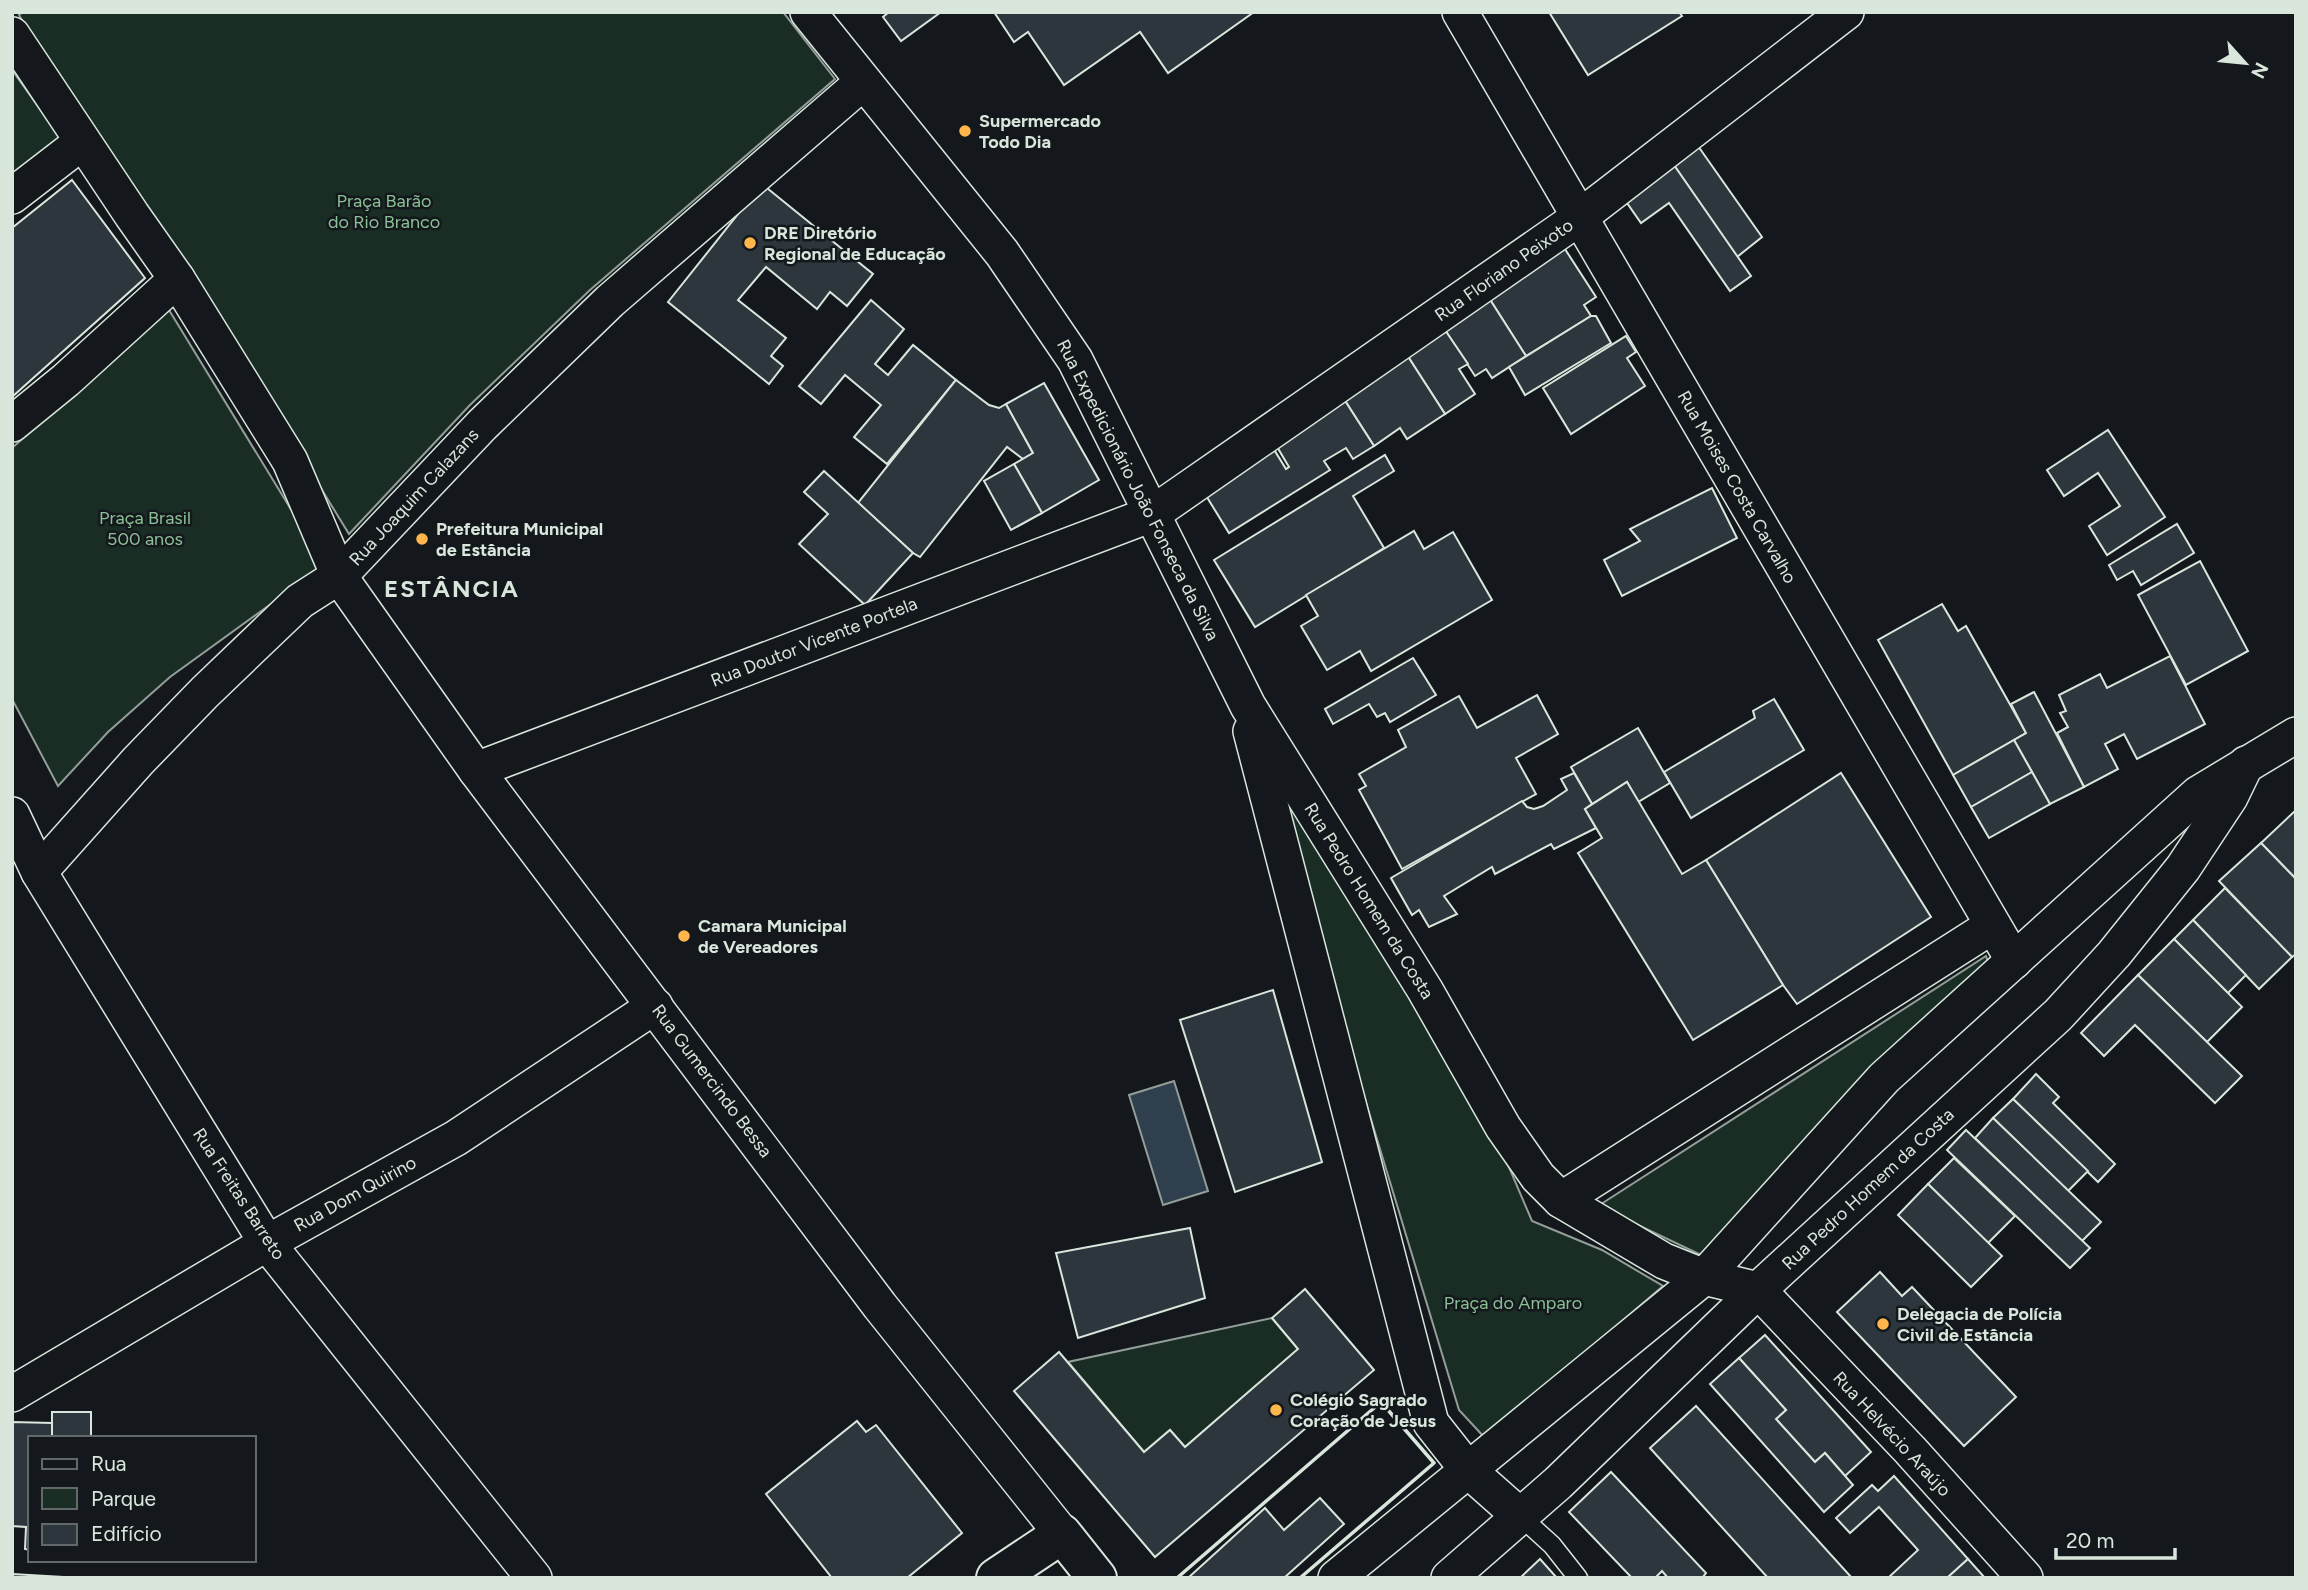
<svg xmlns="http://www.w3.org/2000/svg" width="2308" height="1590" font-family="Figtree,sans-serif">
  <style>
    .green { fill: #1a2d24; stroke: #939e99; stroke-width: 2 }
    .water { fill: #2f3f4d; stroke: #939e99; stroke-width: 2 }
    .building { fill: #2c363c; stroke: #d8e6dc; stroke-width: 2 }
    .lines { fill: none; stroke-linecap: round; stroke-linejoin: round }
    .service-casing { stroke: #d8e6dc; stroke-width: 21 }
    .minor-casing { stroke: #d8e6dc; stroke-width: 38 }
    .tertiary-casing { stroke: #d8e6dc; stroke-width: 42 }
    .service { stroke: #14181c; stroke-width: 18 }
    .minor { stroke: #14181c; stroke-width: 35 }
    .tertiary { stroke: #14181c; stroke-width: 38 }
    .wall { stroke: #d8e6dc; stroke-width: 3.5 }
    .poi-dot { fill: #ffb74d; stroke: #14181c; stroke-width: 2.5 }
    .labels { text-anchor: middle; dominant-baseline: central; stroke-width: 5; stroke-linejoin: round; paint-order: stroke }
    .poi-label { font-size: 18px; font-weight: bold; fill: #d8e6dc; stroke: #14181c; text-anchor: start }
    .park-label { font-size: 18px; fill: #8ac095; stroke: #14181c }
    .street-label { font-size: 18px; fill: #d8e6dc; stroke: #14181c }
    .district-label { font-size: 24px; font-weight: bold; letter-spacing: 2px; fill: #d8e6dc; stroke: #14181c }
  </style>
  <rect width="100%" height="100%" fill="#14181c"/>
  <g class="green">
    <path d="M23,12H783L835,79L590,290L470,405L349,534L241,358L39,50L19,15Z"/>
    <path d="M12,70L63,141L12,182Z"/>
    <path d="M169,310L325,565L170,677L108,732L58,786L12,699V448Z"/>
    <path d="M1255,736L1458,1048L1532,1221L1602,1250L1663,1286L1485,1438L1459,1410Z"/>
    <path d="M1986,956L1990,968L1701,1255L1598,1206Z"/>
    <path d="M1272,1318L1298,1349L1185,1447L1170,1430L1144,1452L1068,1362Z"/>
  </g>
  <path class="water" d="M1174,1081L1208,1191L1163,1205L1129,1095Z"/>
  <g class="building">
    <path d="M889,12H941L901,41L883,17Z"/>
    <path d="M994,12H1254L1168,73L1140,32L1064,85L1028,32L1014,42Z"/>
    <path d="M1549,12H1679L1682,16L1588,75Z"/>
    <path d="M1691,136L1762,237L1737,257L1667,155Z"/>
    <path d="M1667,155L1751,276L1730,291L1669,203L1641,223L1618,190Z"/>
    <path d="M72,180L145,278L12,397V228Z"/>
    <path d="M762,184L873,274L847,306L830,292L817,309L766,267L738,300L786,338L771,356L783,366L769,384L668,302Z"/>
    <path d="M1563,246L1596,297L1584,305L1591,316L1526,356L1489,298Z"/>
    <path d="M1489,298L1526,356L1492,378L1486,369L1475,376L1445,330Z"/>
    <path d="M871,300L904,329L875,364L888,375L913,345L956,380L887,464L854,437L881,405L845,375L821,404L799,386Z"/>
    <path d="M1591,316H1596L1611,343L1525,395L1509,367Z"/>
    <path d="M1445,330L1468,364L1459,369L1475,394L1445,414L1407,355Z"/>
    <path d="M1626,336L1636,352L1627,358L1645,386L1571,434L1543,388Z"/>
    <path d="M1407,355L1445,414L1407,439L1400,428L1374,446L1342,396Z"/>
    <path d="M956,380L989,405L999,408L1006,404L1033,453L1023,459L1007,447L920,557L913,553L858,503Z"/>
    <path d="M1044,383L1099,480L1042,513L1014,464L1033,453L1006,404Z"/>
    <path d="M1342,396L1374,446L1353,459L1346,448L1324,461L1330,470L1229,533L1205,494L1270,443L1286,469L1289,467L1273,440Z"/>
    <path d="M2108,430L2165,517L2107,555L2089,526L2120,506L2098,473L2064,496L2047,470Z"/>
    <path d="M1385,455L1394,471L1353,496L1384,548L1255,627L1214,560Z"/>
    <path d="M1014,464L1042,513L1011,530L984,481Z"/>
    <path d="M824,471L913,553L865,605L799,544L828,514L804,492Z"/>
    <path d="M1712,488L1737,538L1622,596L1604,560L1640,541L1630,529Z"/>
    <path d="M2177,524L2194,553L2141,585L2133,571L2117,580L2109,565Z"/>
    <path d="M1414,531L1424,549L1453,532L1492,600L1371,671L1360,651L1327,670L1301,626L1318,616L1306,595Z"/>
    <path d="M2200,561L2248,651L2186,685L2138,595Z"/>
    <path d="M1942,604L1958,631L1966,626L2026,733L1953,775L1878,640Z"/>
    <path d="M2170,656L2205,724L2137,759L2124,734L2105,744L2118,769L2084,787L2057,733L2068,727L2060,713L2066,711L2059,695L2100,674L2107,688Z"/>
    <path d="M1413,658L1436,695L1390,722L1385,713L1377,717L1369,704L1333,724L1325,709Z"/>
    <path d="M2034,692L2084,787L2050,804L2014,740L2026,733L2011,704Z"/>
    <path d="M1537,695L1558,734L1516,758L1536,794L1402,869L1359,790L1366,786L1359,774L1406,747L1398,730L1459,696L1477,728Z"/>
    <path d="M1774,699L1804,750L1691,818L1664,772L1755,718L1753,711Z"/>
    <path d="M1638,728L1670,783L1638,802L1627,782L1592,804L1571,767Z"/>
    <path d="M2014,740L2032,772L1971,807L1953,775Z"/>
    <path d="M2032,772L2050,804L1989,838L1971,807Z"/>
    <path d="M1574,773L1592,804L1585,809L1596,828L1554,849L1551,844L1495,874L1492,867L1444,896L1457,914L1429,927L1419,910L1412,915L1391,878L1522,801L1527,807L1534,809L1543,806L1567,790L1561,779Z"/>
    <path d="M1841,773L1931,917L1797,1004L1783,985L1706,860Z"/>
    <path d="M1627,782L1682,874L1706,860L1783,985L1693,1040L1578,853L1602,838L1585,809Z"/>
    <path d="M2296,810V879L2261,843Z"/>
    <path d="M2261,843L2296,879V954L2292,957L2219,881Z"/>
    <path d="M2225,888L2292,957L2259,989L2193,920Z"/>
    <path d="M2193,920L2246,975L2228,993L2174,939Z"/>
    <path d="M2174,939L2242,1007L2207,1042L2138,975Z"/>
    <path d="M2138,975L2242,1076L2215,1103L2135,1025L2104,1056L2081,1033Z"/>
    <path d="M1273,990L1322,1162L1235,1192L1180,1020Z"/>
    <path d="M2036,1074L2059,1097L2053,1103L2115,1164L2098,1182L2013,1099Z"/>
    <path d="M2013,1099L2088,1171L2068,1191L1993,1118Z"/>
    <path d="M1993,1118L2101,1222L2082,1241L1975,1138Z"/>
    <path d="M1966,1130L2090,1248L2070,1268L1947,1150Z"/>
    <path d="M1954,1158L2015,1216L1988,1243L1928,1184Z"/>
    <path d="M1928,1184L2002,1256L1971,1287L1898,1215Z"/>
    <path d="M1190,1228L1205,1298L1078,1338L1056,1253Z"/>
    <path d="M1880,1272L1902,1296L1912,1287L2016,1397L1964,1446L1837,1312Z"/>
    <path d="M1305,1289L1374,1370L1155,1557L1014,1391L1059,1352L1144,1452L1170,1430L1185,1447L1298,1349L1272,1318Z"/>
    <path d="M1765,1335L1871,1452L1845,1476L1825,1453L1815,1462L1776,1419L1786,1410L1739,1358Z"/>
    <path d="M1739,1358L1786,1410L1776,1419L1815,1462L1825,1453L1853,1485L1824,1512L1710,1384Z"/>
    <path d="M1696,1406L1852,1578H1768L1650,1448Z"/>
    <rect x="52" y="1412" width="39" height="26"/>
    <path d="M857,1421L866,1432L876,1425L962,1533L907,1578H832L766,1494Z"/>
    <path d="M12,1422L52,1423V1438H30V1550L25,1549L26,1527L12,1526Z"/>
    <path d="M1611,1472L1706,1573L1702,1578H1668L1662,1571L1655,1578H1632L1569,1512Z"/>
    <path d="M1894,1476L1968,1559L1947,1578H1888L1918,1550L1879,1507L1850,1533L1836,1518L1872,1485L1878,1491Z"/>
    <path d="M1320,1498L1344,1524L1284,1578H1188L1265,1508L1284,1530Z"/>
    <path d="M1540,1559L1557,1578H1520Z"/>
    <path d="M1968,1559L1985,1578H1947Z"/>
    <path d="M12,1574L81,1578H12Z"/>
  </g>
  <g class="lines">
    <g class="service-casing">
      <path id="service" d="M1520,1516L1552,1545L1578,1578"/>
    </g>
    <g class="minor-casing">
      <g id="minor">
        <path d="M808,12L1002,253L1075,360L1248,706L1425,990L1503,1127L1538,1177L1561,1200L1664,1261L1704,1277L1758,1290"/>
        <path d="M1460,12L2014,961"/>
        <path d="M12,35L132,215L177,279L290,461L339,576L476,770L880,1306L1062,1534"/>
        <path d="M12,196L82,142"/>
        <path d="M12,424L66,380L177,279"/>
        <path d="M1251,731L1431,1423L1468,1470L1520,1516"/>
        <path d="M476,770L1152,514L1580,217L1846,12"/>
        <path d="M12,815L39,872L267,1243L534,1578"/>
        <path d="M39,872L138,761L205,692L300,601L339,576L482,425L610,301L863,82"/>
        <path d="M1561,1200L1992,926"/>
        <path d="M1758,1290L1910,1450L2025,1578"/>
        <path d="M12,1394L267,1243L456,1138L655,1006"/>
        <path d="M1336,1578L1704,1277L1884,1078L2198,794L2296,735"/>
        <path d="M1449,1578L1558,1483L1758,1290L2058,1015L2114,954L2183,868L2230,797L2246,764"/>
      </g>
    </g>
    <g class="tertiary-casing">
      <path id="tertiary" d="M996,1578L1062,1534L1097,1578"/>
    </g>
    <use href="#service" class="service"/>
    <use href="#minor" class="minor"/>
    <use href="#tertiary" class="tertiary"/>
    <path class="wall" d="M1177,1578L1381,1402L1434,1463L1300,1578"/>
  </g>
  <g class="poi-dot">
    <circle cx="965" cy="131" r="7"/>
    <circle cx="750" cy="243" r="7"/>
    <circle cx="422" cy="539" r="7"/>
    <circle cx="684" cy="936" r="7"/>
    <circle cx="1883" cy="1324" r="7"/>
    <circle cx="1276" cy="1410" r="7"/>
  </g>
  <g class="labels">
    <g class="poi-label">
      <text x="979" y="121">Supermercado<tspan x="979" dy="21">Todo Dia</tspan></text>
      <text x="764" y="233">DRE Diretório<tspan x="764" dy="21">Regional de Educação</tspan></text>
      <text x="436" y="529">Prefeitura Municipal<tspan x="436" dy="21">de Estância</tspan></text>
      <text x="698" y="926">Camara Municipal<tspan x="698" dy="21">de Vereadores</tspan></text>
      <text x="1897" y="1314">Delegacia de Polícia<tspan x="1897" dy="21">Civil de Estância</tspan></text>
      <text x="1290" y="1400">Colégio Sagrado<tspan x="1290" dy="21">Coração de Jesus</tspan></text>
    </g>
    <g class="park-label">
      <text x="384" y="201">Praça Barão<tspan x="384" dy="21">do Rio Branco</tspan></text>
      <text x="145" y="518">Praça Brasil<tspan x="145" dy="21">500 anos</tspan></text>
      <text x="1513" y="1303">Praça do Amparo</text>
    </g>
    <g class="street-label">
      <text transform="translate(1504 270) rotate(-35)">Rua Floriano Peixoto</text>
      <text transform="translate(1737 487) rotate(60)">Rua Moises Costa Carvalho</text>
      <text transform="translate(1138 490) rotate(63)">Rua Expedicionário João Fonseca da Silva</text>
      <text transform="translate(414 497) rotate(-47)">Rua Joaquim Calazans</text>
      <text transform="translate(814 642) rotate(-21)">Rua Doutor Vicente Portela</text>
      <text transform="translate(1369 901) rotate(58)">Rua Pedro Homem da Costa</text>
      <text transform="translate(712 1081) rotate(53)">Rua Gumercindo Bessa</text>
      <text transform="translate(1868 1189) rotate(-43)">Rua Pedro Homem da Costa</text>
      <text transform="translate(239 1194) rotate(57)">Rua Freitas Barreto</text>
      <text transform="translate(355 1194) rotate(-29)">Rua Dom Quirino</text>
      <text transform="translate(1892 1434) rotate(47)">Rua Helvécio Araújo</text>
    </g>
    <g class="district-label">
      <text x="452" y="588">ESTÂNCIA</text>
    </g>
  </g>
  <rect width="2308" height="1590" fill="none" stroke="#d8e6dc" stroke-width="28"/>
  <rect x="28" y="1436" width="228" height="126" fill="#14181c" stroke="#626a69" stroke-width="2"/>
  <rect x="42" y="1459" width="35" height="10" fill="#14181c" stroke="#626a69" stroke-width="2"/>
  <text x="91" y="1471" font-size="21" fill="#d8e6dc">Rua</text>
  <rect x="42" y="1488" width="35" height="21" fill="#1a2d24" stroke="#626a69" stroke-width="2"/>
  <text x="91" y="1506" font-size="21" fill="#d8e6dc">Parque</text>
  <rect x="42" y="1524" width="35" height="21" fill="#2c363c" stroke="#626a69" stroke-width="2"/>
  <text x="91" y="1541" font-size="21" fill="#d8e6dc">Edifício</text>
  <g transform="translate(2245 63) rotate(117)" stroke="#14181c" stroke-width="5" paint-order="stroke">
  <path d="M0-5L12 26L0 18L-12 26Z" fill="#d8e6dc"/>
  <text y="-10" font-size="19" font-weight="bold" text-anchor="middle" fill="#d8e6dc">N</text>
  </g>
  <path d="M2056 1548v10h119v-10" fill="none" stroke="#d8e6dc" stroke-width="3.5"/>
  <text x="2066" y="1548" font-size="21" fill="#d8e6dc" stroke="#14181c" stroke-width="5" paint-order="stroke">20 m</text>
</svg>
